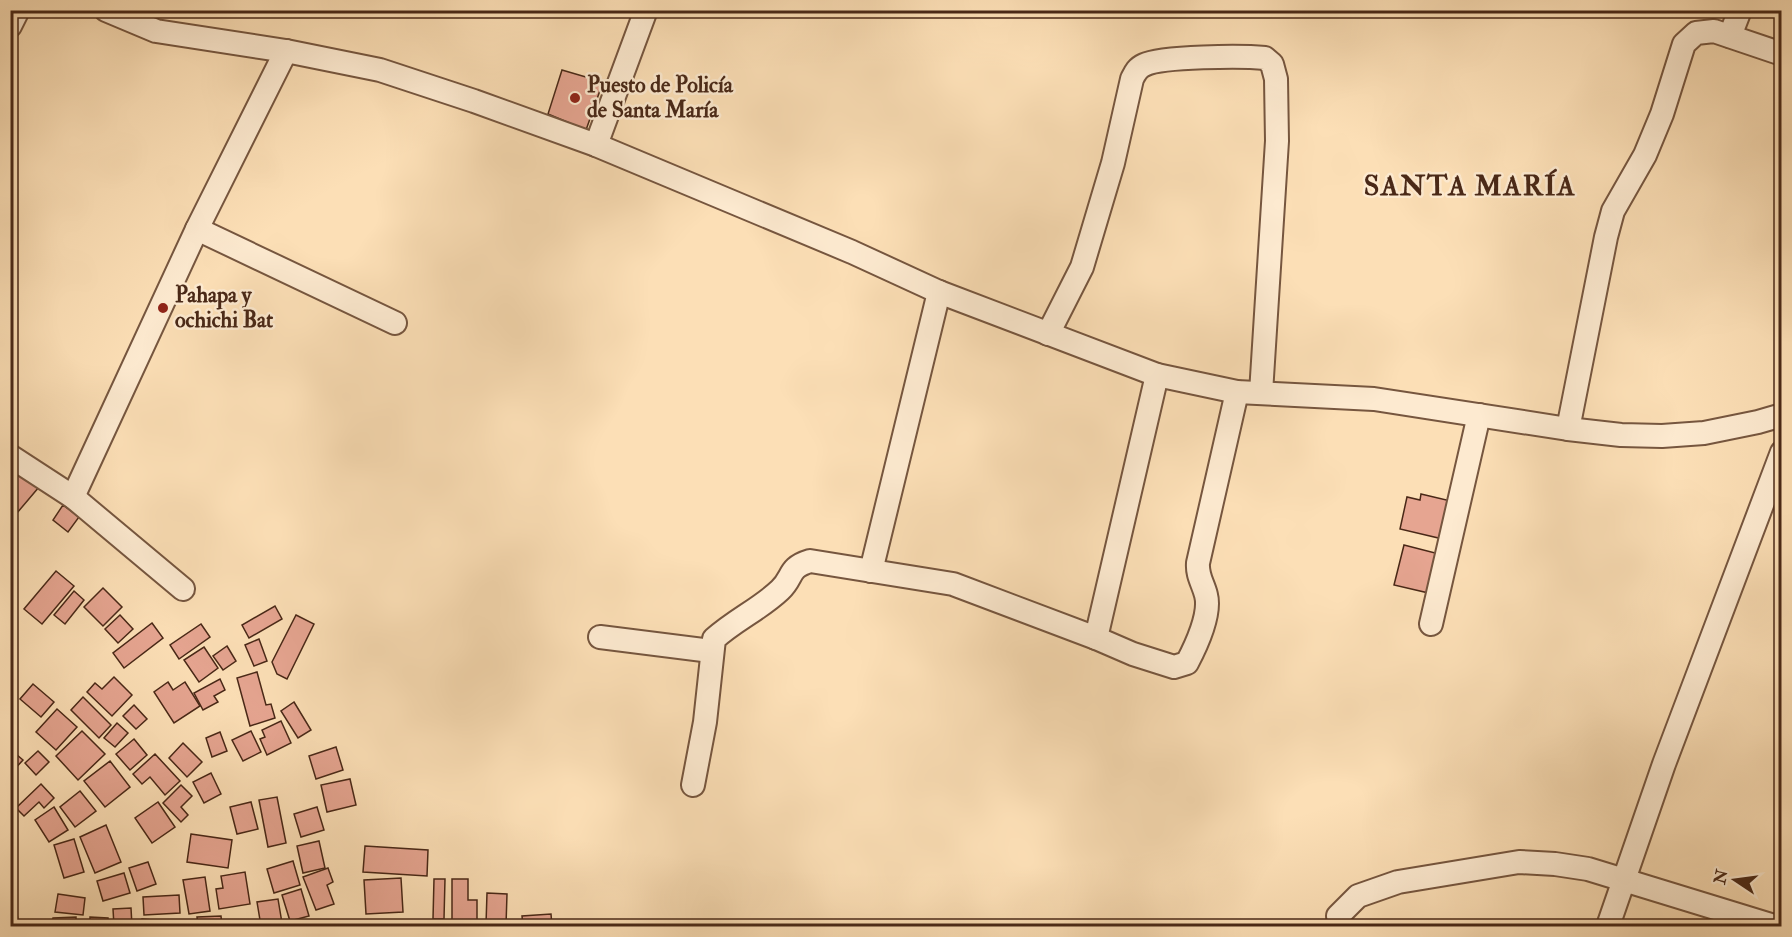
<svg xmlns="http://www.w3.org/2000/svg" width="1792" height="937" font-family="'IM FELL Double Pica',serif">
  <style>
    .building { fill: #e6a591; stroke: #492817; stroke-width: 1.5 }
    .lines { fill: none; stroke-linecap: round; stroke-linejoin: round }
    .minor-casing { stroke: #76563f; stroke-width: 26 }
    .minor { stroke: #fdead0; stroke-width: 22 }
    .poi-dot { fill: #8f2418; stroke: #fdead0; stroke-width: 2 }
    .labels { text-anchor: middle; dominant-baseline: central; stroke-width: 5; stroke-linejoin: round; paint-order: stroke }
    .poi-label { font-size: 22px; font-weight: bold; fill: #492817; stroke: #fdead0; text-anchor: start }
    .district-label { font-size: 28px; font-weight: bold; letter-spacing: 1.5px; fill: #492817; stroke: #fdead0 }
  </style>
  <rect width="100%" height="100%" fill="#fcdfb6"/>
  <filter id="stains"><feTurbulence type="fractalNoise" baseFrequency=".00333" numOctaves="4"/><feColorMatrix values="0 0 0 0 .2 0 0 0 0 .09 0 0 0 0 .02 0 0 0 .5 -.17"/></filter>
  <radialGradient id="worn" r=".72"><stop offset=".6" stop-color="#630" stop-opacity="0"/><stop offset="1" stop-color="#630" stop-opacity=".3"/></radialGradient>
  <g class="building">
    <path d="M562,70L603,82L586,130L548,114Z"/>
    <path d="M18,469L39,487L17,513L10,508V477Z"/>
    <path d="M1421,494L1455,502L1447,540L1400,529L1407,497L1420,500Z"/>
    <path d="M63,505L79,517L68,532L53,520Z"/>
    <path d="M1404,545L1443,555L1433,594L1394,585Z"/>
    <path d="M56,571L74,586L42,624L24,609Z"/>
    <path d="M103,588L122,607L103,626L84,607Z"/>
    <path d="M74,591L84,600L65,624L54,615Z"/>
    <path d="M275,606L282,619L249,638L242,625Z"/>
    <path d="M120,615L133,629L118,643L105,629Z"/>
    <path d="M296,615L314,624L287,679L277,674L272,662Z"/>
    <path d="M152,623L163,638L124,668L113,653Z"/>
    <path d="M201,624L210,637L179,659L170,645Z"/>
    <path d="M259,639L267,661L254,666L245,645Z"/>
    <path d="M227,646L236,661L223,670L213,656Z"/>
    <path d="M204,647L218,668L199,682L184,660Z"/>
    <path d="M257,672L266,705L271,704L275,718L250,726L237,678Z"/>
    <path d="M114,677L132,695L112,716L87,692L95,683L102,689Z"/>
    <path d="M220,679L225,690L214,696L218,702L203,710L194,693Z"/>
    <path d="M168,682L173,690L185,682L200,706L174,723L154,692Z"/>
    <path d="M33,684L54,702L41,717L20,699Z"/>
    <path d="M83,697L111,725L99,738L71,710Z"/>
    <path d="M294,702L311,730L298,738L281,711Z"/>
    <path d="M134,705L147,719L136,729L123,716Z"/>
    <path d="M57,709L77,727L56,750L36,732Z"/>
    <path d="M281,721L291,743L267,755L260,739L265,737L262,730Z"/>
    <path d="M117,723L128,733L115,747L104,738Z"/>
    <path d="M82,731L105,754L78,780L56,756Z"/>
    <path d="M251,731L261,752L243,761L232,740Z"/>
    <path d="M220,732L227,751L212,757L206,738Z"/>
    <path d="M134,739L147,755L130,770L116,754Z"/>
    <path d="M183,743L202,762L187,777L169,758Z"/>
    <path d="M336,747L343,770L316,779L309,756Z"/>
    <path d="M10,749L23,760L10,774Z"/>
    <path d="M38,751L49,762L36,775L25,763Z"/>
    <path d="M155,754L180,781L165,795L150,777L142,784L133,774Z"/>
    <path d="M110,761L130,787L105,807L84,781Z"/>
    <path d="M211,773L221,794L204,803L193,782Z"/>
    <path d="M350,779L356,805L327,812L321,785Z"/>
    <path d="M41,784L54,798L44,808L39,802L24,816L16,808Z"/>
    <path d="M181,785L192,796L181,807L188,815L181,822L163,803Z"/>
    <path d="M80,791L96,811L75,827L60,807Z"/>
    <path d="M277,797L286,843L268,847L259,800Z"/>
    <path d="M158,802L175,827L152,843L135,818Z"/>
    <path d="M251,802L258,829L237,834L230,807Z"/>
    <path d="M54,807L68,830L49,842L35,820Z"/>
    <path d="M317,807L324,830L301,837L294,814Z"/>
    <path d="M106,825L121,862L95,873L80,837Z"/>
    <path d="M191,834L232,840L228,868L187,862Z"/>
    <path d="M74,839L84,872L64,878L54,845Z"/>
    <path d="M319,841L325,868L303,873L297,846Z"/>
    <path d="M365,846L428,850L427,876L363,872Z"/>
    <path d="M293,861L300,885L274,893L267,869Z"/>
    <path d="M148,862L156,884L137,891L129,868Z"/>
    <path d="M328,868L333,882L327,885L334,904L316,910L303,877Z"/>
    <path d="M245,872L250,904L219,909L216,889L223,888L221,876Z"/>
    <path d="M124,873L130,893L103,901L97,881Z"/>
    <path d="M205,877L210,911L189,914L183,880Z"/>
    <path d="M401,878L403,912L366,914L364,880Z"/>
    <path d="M434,879H445L444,919H433Z"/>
    <path d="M452,879H468V900H477V926H452Z"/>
    <path d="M301,889L309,916L290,921L282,895Z"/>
    <path d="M487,893L507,894L506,925L486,924Z"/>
    <path d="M58,894L85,898L83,915L55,912Z"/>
    <path d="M179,895L180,913L144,915L143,897Z"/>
    <path d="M278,899L282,923L261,926L257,902Z"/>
    <path d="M15,902L19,926H10V903Z"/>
    <path d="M131,908L132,926H114L113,909Z"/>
    <path d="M551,914L552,926H523L522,916Z"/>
    <path d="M221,916L222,926H182L198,925L197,917Z"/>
    <path d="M76,917V926H52L53,918Z"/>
    <path d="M90,917L108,918V926H90Z"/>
    <path d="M142,919L175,922V926H141Z"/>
  </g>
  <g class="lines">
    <g class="minor-casing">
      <g id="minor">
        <path d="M106,10L156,31L286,51L380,70L474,101L596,145L852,252L939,292L1157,375L1237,392L1374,399L1568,429L1621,435L1662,436L1704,433L1758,422L1782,415"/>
        <path d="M10,26L18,10"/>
        <path d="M1730,36L1740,10"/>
        <path d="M596,145L646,10"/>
        <path d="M197,229L395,323"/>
        <path d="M1048,334L1082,267L1113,163L1132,79C1135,73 1137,68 1144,65C1162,56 1243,56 1265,58L1272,64L1276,79L1277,141L1261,393"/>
        <path d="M1568,429L1606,237L1613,211L1645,155L1662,114L1684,44L1696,33L1714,31L1782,54"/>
        <path d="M10,456L73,497L183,589"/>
        <path d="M73,497L197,229L286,51"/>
        <path d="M871,571L939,292"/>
        <path d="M1431,624L1479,415"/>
        <path d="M600,637L711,651"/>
        <path d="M1096,638L1157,375"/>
        <path d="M693,785L705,722L714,639C735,620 760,609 780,590C794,577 787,568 810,561L953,584L1096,638L1133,654L1174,667L1187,663C1196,646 1211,614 1206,595C1203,583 1197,576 1198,563L1237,392"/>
        <path d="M1338,916L1358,896L1398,882L1519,862L1555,864L1588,869L1774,926"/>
        <path d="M1608,926L1664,764L1782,452"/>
      </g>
    </g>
    <use href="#minor" class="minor"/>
  </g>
  <g class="poi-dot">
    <circle cx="575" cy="98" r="6"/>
    <circle cx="163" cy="308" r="6"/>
  </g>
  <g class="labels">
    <g class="poi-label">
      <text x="587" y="85">Puesto de Policía<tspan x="587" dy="25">de Santa María</tspan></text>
      <text x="175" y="295">Pahapa y<tspan x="175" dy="25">ochichi Bat</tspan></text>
    </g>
    <g class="district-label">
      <text x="1470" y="186">SANTA MARÍA</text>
    </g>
  </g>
  <rect width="1792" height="937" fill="none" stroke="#fcdfb6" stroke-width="36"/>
  <rect x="12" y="12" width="1768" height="913" fill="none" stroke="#492817" stroke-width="3"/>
  <rect x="18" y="18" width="1756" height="901" fill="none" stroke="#492817" stroke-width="1.5"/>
  <g transform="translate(1735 880) rotate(283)" stroke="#fdead0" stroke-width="4.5" paint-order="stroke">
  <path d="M0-4.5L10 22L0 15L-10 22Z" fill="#492817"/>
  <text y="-9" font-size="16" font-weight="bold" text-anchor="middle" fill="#492817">N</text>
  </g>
  <rect width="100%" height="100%" filter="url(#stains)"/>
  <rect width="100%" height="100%" fill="url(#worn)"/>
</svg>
